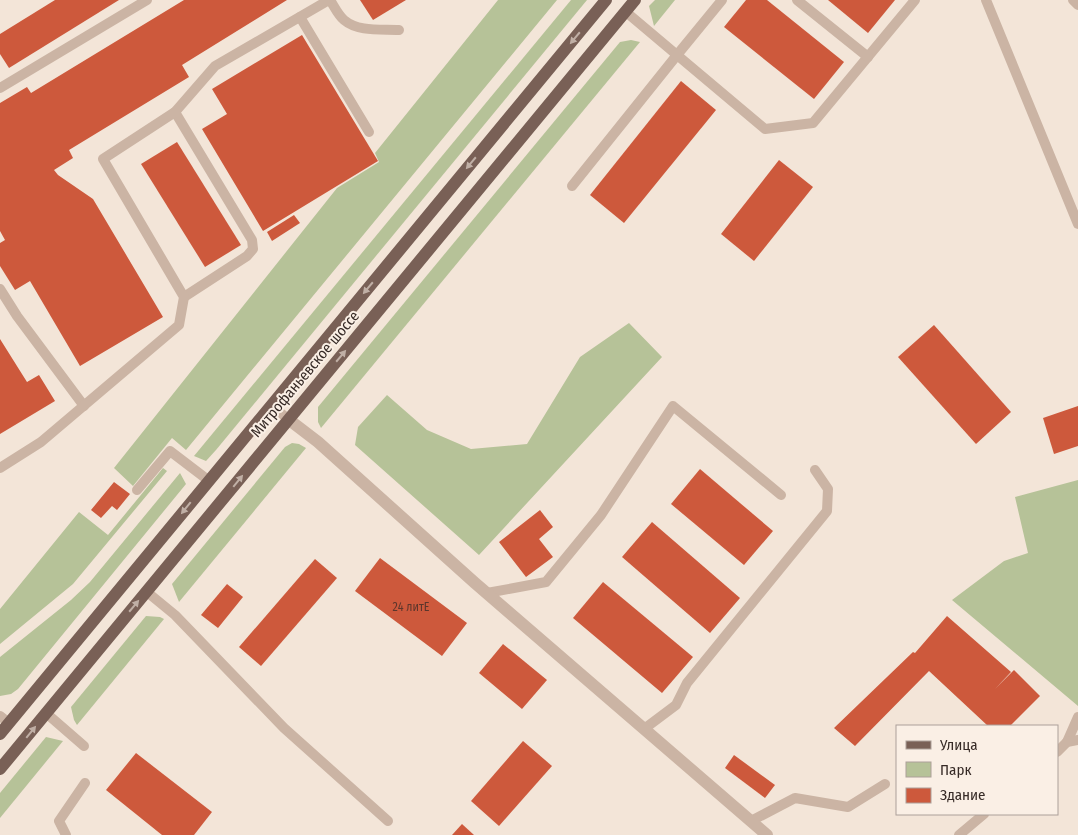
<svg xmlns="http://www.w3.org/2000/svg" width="1078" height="835" font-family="'Fira Sans Condensed',sans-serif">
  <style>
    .green { fill: #b6c298 }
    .building { fill: #cd593c }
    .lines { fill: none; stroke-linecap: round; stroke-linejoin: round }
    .lane { stroke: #cbb4a4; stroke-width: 10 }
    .street { stroke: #cbb4a4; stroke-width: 12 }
    .primary { stroke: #796056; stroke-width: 12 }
    .oneway { fill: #c0afa5 }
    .labels { text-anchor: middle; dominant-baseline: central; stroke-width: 4; stroke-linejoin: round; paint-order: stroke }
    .number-label { font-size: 12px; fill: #5c362c }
    .street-label { font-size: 15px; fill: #362a26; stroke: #faefe5 }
  </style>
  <rect width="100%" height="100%" fill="#f3e5d8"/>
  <g class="green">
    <path d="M498,0H557L186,450L172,438L133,486L114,468L337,188L379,162L375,153Z"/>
    <path d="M571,0H587L216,450L206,461L194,456Z"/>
    <path d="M655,0H675L654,26L649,6Z"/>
    <path d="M631,40L640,42L321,428L318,422V407L620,42Z"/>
    <path d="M629,323L662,357L479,555L355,445L358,427L387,395L427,430L471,449L527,444L580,357Z"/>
    <path d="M292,443L299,444L306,448L179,602L172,584L285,447Z"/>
    <path d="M163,468L167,471L73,584L0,644V609L79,512L108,535Z"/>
    <path d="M180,473L186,484L18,689L11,694L0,696V657L71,600L90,582Z"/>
    <path d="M1078,480V706L952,600L1004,561L1028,553L1015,497Z"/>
    <path d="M146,616L160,617L164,619L77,725L74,720L71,707Z"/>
    <path d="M46,737L63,741L0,818V793Z"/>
  </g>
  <g class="building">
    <path d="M55,0H119L9,68L0,54V34Z"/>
    <path d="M184,0H287L182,65L189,77L69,150L73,158L54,170L58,175L93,199L163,317L80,366L30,281L15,290L0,266V243L5,240L0,231V103L27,87L31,93Z"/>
    <path d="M360,0H406L373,20Z"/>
    <path d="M746,0H767L844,62L814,99L724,27Z"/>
    <path d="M828,0H895L868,33Z"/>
    <path d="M302,35L378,161L263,231L202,129L227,114L212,89Z"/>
    <path d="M681,81L716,110L624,223L590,195Z"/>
    <path d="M177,142L241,245L205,267L141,164Z"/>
    <path d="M779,160L813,187L754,261L721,234Z"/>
    <path d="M294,215L300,223L272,241L267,232Z"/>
    <path d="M934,325L1011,412L976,444L898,357Z"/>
    <path d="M0,339L27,382L39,375L55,401L0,434Z"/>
    <path d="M1078,406V446L1054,454L1043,418Z"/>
    <path d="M700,469L773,531L744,565L671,504Z"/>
    <path d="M114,482L130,494L117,510L112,506L101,518L91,510Z"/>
    <path d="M540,510L553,527L539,539L553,557L526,577L499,542Z"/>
    <path d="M652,522L740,598L710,633L622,557Z"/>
    <path d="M380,558L467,623L442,656L355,591Z"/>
    <path d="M315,559L337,578L261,666L239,647Z"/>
    <path d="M603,582L693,657L662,693L573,618Z"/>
    <path d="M227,584L243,597L218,628L201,615Z"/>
    <path d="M947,616L1011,672L995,689L1014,670L1040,696L1010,726H988L929,671L855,746L834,728L913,652L915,653Z"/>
    <path d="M503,644L547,680L522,709L479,673Z"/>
    <path d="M523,741L552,766L499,826L471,801Z"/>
    <path d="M136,753L212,812L194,835H162L106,790Z"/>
    <path d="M734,755L775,785L765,798L725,768Z"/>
    <path d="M462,824L474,835H452Z"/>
  </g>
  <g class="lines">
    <g class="lane">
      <path d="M330,0C334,6 338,15 344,20C358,32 381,29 399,30"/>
      <path d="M722,0L677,55L765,129L813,123L915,0"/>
      <path d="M797,0L868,57"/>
      <path d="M986,0L1078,224"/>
      <path d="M1073,0L1078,5"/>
      <path d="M300,17L369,132"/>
      <path d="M0,88L147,0"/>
      <path d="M175,112L252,240L253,249L247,256L184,297"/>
      <path d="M572,186L677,55L626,12"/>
      <path d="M0,289L17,316L84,406"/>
      <path d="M271,405L288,419"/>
      <path d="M0,468L41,442L179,325L184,297L103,159L175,112L215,66L329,0"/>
      <path d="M137,490L170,451L208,480"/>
      <path d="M147,592L175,615L284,728L388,821"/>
      <path d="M487,593L546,582L601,515L673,406L781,495"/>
      <path d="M46,713L84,746"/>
      <path d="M0,716L9,723"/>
      <path d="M644,729L676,705L687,683L827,511L828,489L815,470"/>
      <path d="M1067,742L1078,717"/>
      <path d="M1057,752L1067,742L1078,740"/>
      <path d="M751,821L795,798L848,807L885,784"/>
      <path d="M66,835L59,821L85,783"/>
      <path d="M959,835L984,814"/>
    </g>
    <path class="street" d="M288,419L318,442L475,583L767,835"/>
    <g class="primary">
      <path d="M0,734L606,0"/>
      <path d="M0,769L635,0"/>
    </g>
  </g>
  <defs><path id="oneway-solid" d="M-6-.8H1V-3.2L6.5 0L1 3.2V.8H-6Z" transform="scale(1.25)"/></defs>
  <g class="oneway">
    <use href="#oneway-solid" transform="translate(575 38) rotate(130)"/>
    <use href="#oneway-solid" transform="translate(471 163) rotate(130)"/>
    <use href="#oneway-solid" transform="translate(368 288) rotate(130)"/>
    <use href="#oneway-solid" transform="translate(341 356) rotate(-50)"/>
    <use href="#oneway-solid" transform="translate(238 481) rotate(-51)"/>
    <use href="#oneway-solid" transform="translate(186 508) rotate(129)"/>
    <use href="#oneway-solid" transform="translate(134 606) rotate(-50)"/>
    <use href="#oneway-solid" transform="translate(31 732) rotate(-51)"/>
  </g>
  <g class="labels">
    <g class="number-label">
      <text x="411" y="607">24 литЕ</text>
    </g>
    <g class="street-label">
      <text transform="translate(305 374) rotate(-50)">Митрофаньевское шоссе</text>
    </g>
  </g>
  <rect x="896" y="725" width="162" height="90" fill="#faefe5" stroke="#aca099"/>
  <rect x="906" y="741" width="25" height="8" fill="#796056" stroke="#aca099"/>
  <text x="940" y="750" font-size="15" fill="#362a26">Улица</text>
  <rect x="906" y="762" width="25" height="15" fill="#b6c298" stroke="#aca099"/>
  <text x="940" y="775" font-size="15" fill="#362a26">Парк</text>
  <rect x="906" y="788" width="25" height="15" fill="#cd593c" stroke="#aca099"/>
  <text x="940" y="800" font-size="15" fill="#362a26">Здание</text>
</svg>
